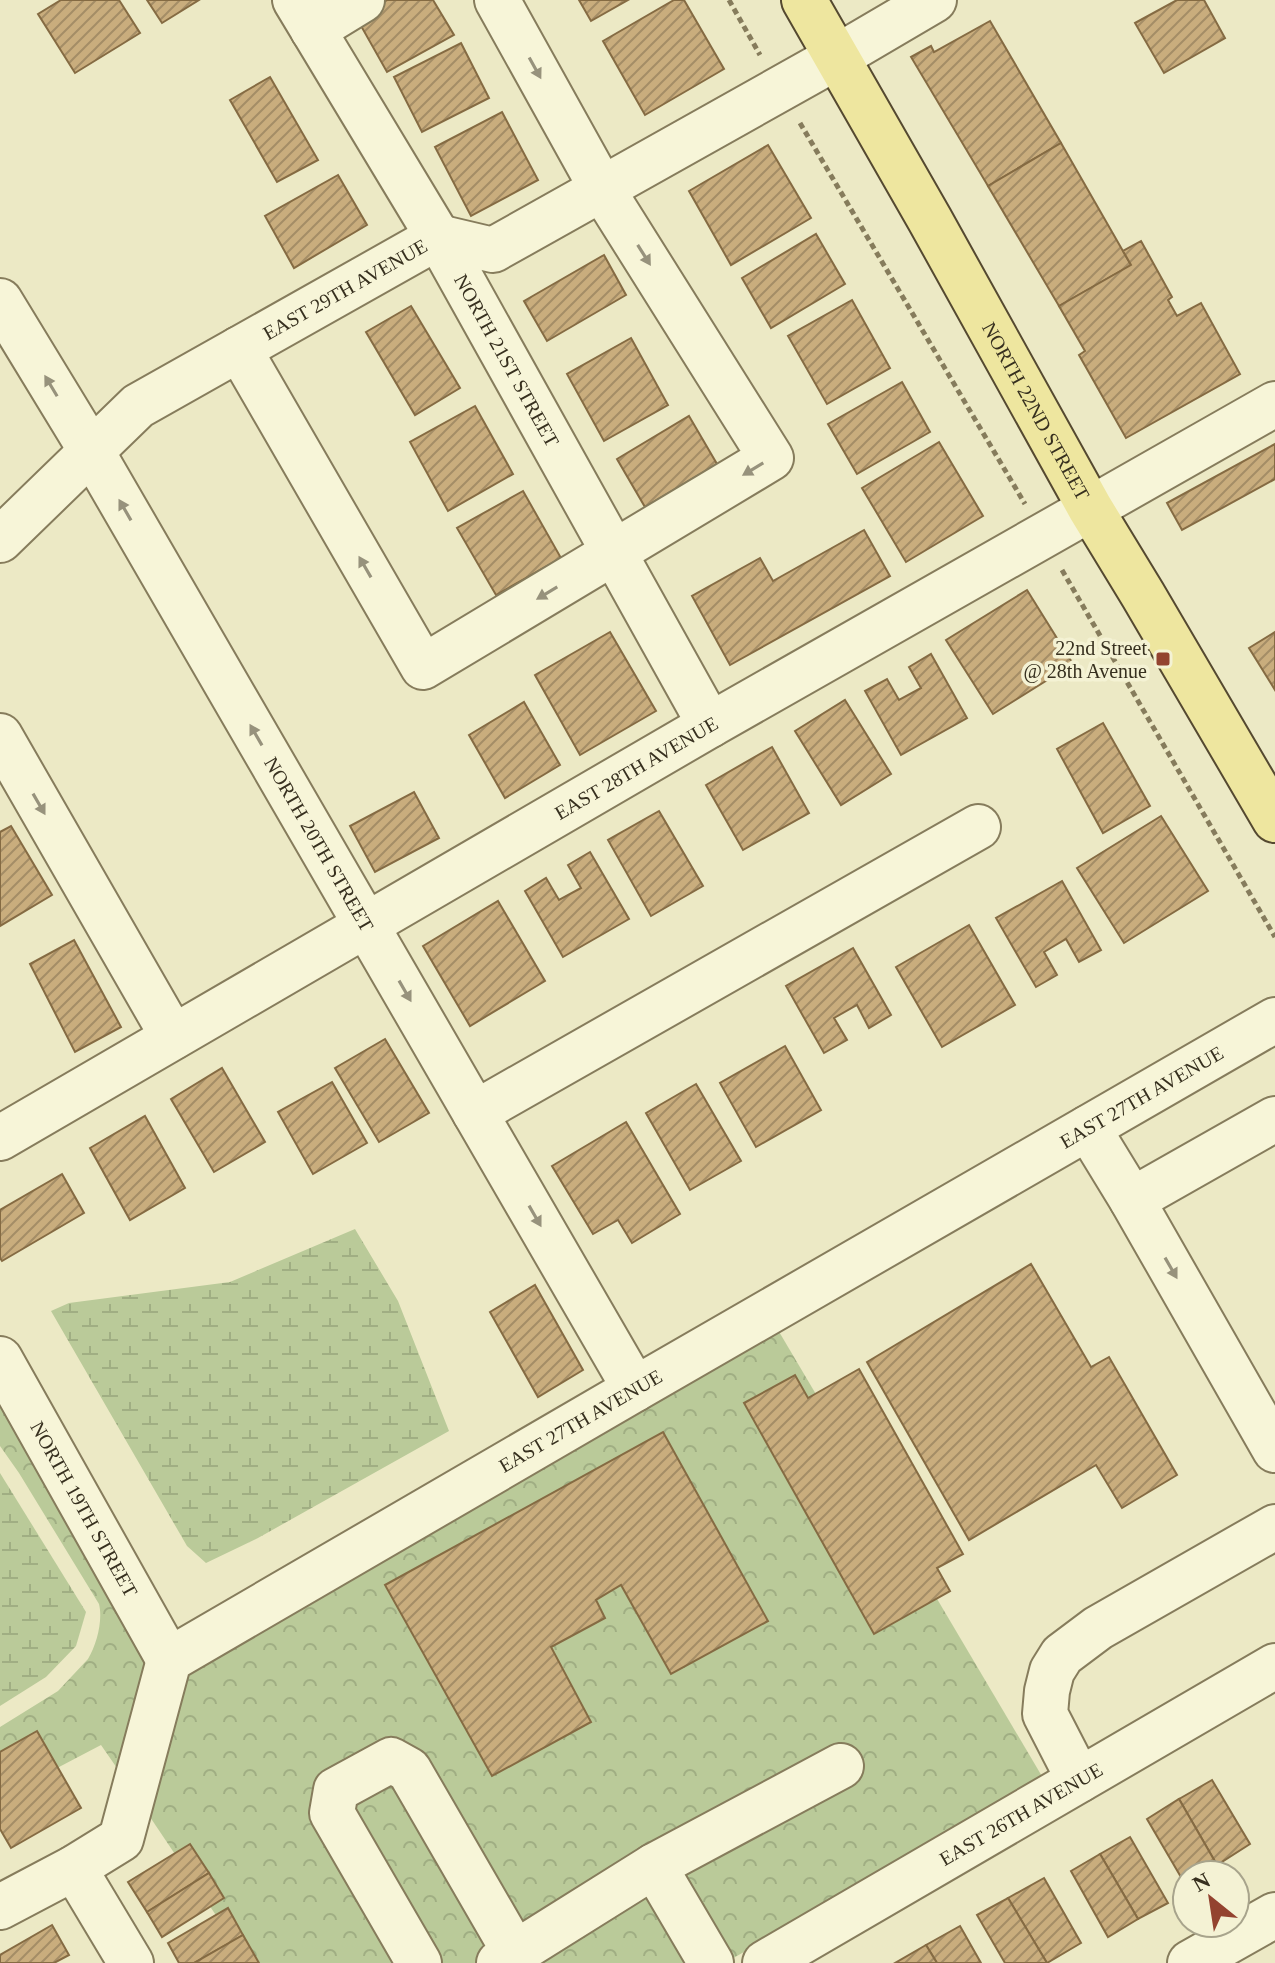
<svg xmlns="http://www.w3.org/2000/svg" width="1275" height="1963" font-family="Georgia,serif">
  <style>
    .forest { fill: url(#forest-crowns) }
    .wetland { fill: url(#wetland-marsh) }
    .building { fill: url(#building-hatch); stroke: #856b43; stroke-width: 2 }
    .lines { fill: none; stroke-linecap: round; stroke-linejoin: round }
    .minor-casing { stroke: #867c5c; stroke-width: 48 }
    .major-casing { stroke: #554930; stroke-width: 48 }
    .path { stroke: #867c5c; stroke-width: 5; stroke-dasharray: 6 4; stroke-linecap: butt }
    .minor { stroke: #f7f5d8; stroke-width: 44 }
    .major { stroke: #eee69f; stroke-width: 44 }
    .oneway { fill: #97927c }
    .poi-dot { fill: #93432f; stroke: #f4f2d4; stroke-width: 3 }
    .labels { text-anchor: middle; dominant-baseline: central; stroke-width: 7; stroke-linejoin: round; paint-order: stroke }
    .street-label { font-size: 20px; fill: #37301f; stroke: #f4f2d4 }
    .poi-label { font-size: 20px; fill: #37301f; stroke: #f4f2d4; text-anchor: end }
  </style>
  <defs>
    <pattern id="forest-crowns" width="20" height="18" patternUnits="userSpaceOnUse" patternTransform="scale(2)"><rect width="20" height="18" fill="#baca99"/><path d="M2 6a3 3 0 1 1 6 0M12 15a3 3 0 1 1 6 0" fill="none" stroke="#a0ae83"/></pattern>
    <pattern id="wetland-marsh" width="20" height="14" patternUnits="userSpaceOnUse" patternTransform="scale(2)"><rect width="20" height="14" fill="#baca99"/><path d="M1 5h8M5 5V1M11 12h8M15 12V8" fill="none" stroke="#a0ae83"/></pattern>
    <pattern id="building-hatch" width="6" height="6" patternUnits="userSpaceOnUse" patternTransform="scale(2)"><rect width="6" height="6" fill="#c9ad7d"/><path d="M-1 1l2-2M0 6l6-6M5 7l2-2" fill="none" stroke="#a48d66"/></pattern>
  </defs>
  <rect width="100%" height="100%" fill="#ece9c5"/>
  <g class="forest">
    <path d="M778,1330L1043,1778L725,1963H248L148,1814L185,1674Z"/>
    <path d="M0,1397L149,1661L119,1771L101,1745L0,1798V1727L58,1691L88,1659C97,1644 103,1620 99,1604L19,1473L0,1446Z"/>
  </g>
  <g class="wetland">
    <path d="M355,1229L398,1301L449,1431L258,1538L206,1563L187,1546L51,1311L69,1303L230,1282Z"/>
    <path d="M0,1473L86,1612L76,1646L46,1677L0,1706Z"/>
  </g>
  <g class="building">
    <path d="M61,0H119L140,33L75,73L38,14Z"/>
    <path d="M147,0H199L162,23Z"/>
    <path d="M387,0H433L454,35L387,72L356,17Z"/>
    <path d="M579,0H628L591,21Z"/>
    <path d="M674,0H684L724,69L645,115L603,41Z"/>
    <path d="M1177,0H1204L1225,38L1164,73L1135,23Z"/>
    <path d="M990,21L1061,143L988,186L911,57L931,46L934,52Z"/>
    <path d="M461,43L489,98L422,132L394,77Z"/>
    <path d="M270,77L318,160L277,182L230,100Z"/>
    <path d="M502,112L538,180L471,216L435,147Z"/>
    <path d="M1061,143L1131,265L1059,306L988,186Z"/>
    <path d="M768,145L811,218L731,265L689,191Z"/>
    <path d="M338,175L367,225L294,268L265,216Z"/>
    <path d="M816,234L845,284L771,328L742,278Z"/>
    <path d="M1141,241L1172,297L1168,300L1177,316L1201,303L1240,374L1126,438L1079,355L1085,351L1059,306L1131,265L1123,251Z"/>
    <path d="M604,255L626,295L547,341L524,301Z"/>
    <path d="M852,300L890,368L827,404L788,336Z"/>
    <path d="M411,306L460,388L415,415L366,332Z"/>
    <path d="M631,338L668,405L604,441L567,374Z"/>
    <path d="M902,382L930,432L857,474L828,424Z"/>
    <path d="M475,406L513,474L448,511L410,442Z"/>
    <path d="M689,416L717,464L645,507L617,459Z"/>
    <path d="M939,442L983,516L906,562L862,488Z"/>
    <path d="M1275,444V479L1182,530L1167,503Z"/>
    <path d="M523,491L561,558L496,595L457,528Z"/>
    <path d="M864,530L890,576L730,665L692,596L760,558L773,581Z"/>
    <path d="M1027,590L1073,664L993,714L946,640Z"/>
    <path d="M610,632L656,711L580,755L535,675Z"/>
    <path d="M1275,632V690L1249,648Z"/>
    <path d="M931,654L967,718L901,755L865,691L887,679L899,700L921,688L909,667Z"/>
    <path d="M845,700L891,774L841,805L795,731Z"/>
    <path d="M524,702L560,765L505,798L469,735Z"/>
    <path d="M1103,723L1150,806L1103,833L1057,749Z"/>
    <path d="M772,747L809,813L743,850L706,785Z"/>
    <path d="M414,792L439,838L375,872L350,826Z"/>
    <path d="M659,811L703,886L651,916L608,840Z"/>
    <path d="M1161,816L1208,891L1124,943L1077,868Z"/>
    <path d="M11,826L52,895L0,926V832Z"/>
    <path d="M590,852L629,919L563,957L525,891L546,878L559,900L581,888L568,865Z"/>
    <path d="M1062,881L1101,950L1079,962L1066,939L1044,952L1057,975L1036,987L996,918Z"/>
    <path d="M498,901L545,981L470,1026L423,946Z"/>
    <path d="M969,925L1015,1005L942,1047L896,967Z"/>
    <path d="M74,940L121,1027L75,1052L30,964Z"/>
    <path d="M853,948L891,1015L869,1028L857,1005L834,1018L847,1040L824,1053L786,986Z"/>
    <path d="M385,1039L429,1113L379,1142L335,1068Z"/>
    <path d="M785,1046L821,1110L756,1147L720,1083Z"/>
    <path d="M222,1068L265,1142L214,1172L171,1099Z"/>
    <path d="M332,1082L367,1143L313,1174L278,1112Z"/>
    <path d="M696,1084L741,1161L690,1190L646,1113Z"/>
    <path d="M145,1116L185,1188L130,1220L90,1148Z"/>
    <path d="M626,1122L680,1214L632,1243L618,1220L593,1234L552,1166Z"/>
    <path d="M62,1174L84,1213L2,1261L0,1258V1210Z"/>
    <path d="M1031,1264L1091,1367L1109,1357L1177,1475L1122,1508L1096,1465L969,1540L867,1362Z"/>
    <path d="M535,1285L583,1370L538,1397L490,1312Z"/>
    <path d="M859,1369L963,1554L937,1568L950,1591L874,1634L744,1403L795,1375L808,1398Z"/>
    <path d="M663,1432L768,1621L671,1674L621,1585L596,1600L605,1618L551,1647L591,1722L492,1776L385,1585Z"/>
    <path d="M37,1731L81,1808L11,1848L0,1829V1752Z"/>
    <path d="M1212,1780L1250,1844L1217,1865L1179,1799Z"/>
    <path d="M1179,1799L1217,1865L1200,1875H1187V1883L1185,1884L1147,1819Z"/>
    <path d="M1130,1837L1168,1903L1138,1919L1100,1854Z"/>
    <path d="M190,1844L209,1873L147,1912L128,1882Z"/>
    <path d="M1100,1854L1138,1919L1108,1937L1071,1871Z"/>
    <path d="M209,1873L224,1898L162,1937L147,1912Z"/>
    <path d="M1044,1878L1081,1943L1047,1963L1008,1898Z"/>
    <path d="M1008,1898L1047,1963H1005L977,1915Z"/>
    <path d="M228,1908L243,1935L194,1963H179L168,1943Z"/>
    <path d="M52,1925L69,1955L54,1963H0V1955Z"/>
    <path d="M960,1926L981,1963H937L926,1945Z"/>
    <path d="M243,1935L259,1963H194Z"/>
    <path d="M926,1945L937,1963H895Z"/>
  </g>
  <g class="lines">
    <g class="minor-casing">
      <g id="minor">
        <path id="s1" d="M295,0L438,237L710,725"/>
        <path d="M313,30L362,0"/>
        <path id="s2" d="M0,301L92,452L635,1389"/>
        <path d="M239,349L423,667L771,458L602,189L497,0"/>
        <path id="s3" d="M0,540L138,406L438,237L493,250L837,57L934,0"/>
        <path d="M0,736L173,1037"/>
        <path d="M475,1113L978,827"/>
        <path d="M1088,1128L1132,1200L1275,1450"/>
        <path id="s4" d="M0,1138L710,725L1275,404"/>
        <path d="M1132,1200L1275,1119"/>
        <path id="s5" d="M0,1359L169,1660"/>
        <path d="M1079,1780L1045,1714L1047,1691L1052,1671L1062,1655L1098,1628L1275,1527"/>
        <path d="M74,1868L131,1963"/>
        <path id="s6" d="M0,1907L74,1868L121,1839L169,1660L635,1389L1275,1020"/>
        <path d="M419,1963L332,1813L336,1790L391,1760L409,1770L515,1953"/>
        <path d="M499,1963L654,1866"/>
        <path d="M711,1963L654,1866L841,1766"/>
        <path id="s7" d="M765,1963L1275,1666"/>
        <path d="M1190,1963L1275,1915"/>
      </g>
    </g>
    <g class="major-casing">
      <g id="major">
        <path id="s8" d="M804,0L930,220L1090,508L1143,595L1275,820"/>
      </g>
    </g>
    <g class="path">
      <path d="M729,0L760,55"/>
      <path d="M800,123L1025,504"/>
      <path d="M1062,570L1275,937"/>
    </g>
    <use href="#minor" class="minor"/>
    <use href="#major" class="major"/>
  </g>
  <defs><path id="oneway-solid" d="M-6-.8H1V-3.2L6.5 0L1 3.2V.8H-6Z" transform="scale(2)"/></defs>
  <g class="oneway">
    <use href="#oneway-solid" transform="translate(535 68) rotate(61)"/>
    <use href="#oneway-solid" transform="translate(644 255) rotate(58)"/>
    <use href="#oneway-solid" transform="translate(51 386) rotate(-121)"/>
    <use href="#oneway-solid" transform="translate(753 469) rotate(149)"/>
    <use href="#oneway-solid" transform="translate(125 510) rotate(-120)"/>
    <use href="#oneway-solid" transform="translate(365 567) rotate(-120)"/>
    <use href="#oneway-solid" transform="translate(547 593) rotate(149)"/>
    <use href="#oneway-solid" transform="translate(256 735) rotate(-120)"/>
    <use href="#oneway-solid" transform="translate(39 804) rotate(60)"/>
    <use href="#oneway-solid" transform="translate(405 991) rotate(60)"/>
    <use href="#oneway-solid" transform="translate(535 1216) rotate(60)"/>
    <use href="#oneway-solid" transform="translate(1171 1268) rotate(60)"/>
  </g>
  <rect class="poi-dot" x="1155" y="651" width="16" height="16" rx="4"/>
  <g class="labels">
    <g class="street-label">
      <text stroke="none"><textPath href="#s3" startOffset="430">EAST 29TH AVENUE</textPath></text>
      <text stroke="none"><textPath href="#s1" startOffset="418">NORTH 21ST STREET</textPath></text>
      <text stroke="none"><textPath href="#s8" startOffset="472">NORTH 22ND STREET</textPath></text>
      <text stroke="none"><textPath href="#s4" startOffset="736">EAST 28TH AVENUE</textPath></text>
      <text stroke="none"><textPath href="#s2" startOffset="630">NORTH 20TH STREET</textPath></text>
      <text stroke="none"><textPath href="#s6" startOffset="1448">EAST 27TH AVENUE</textPath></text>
      <text stroke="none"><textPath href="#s6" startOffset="800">EAST 27TH AVENUE</textPath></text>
      <text stroke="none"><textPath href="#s5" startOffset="172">NORTH 19TH STREET</textPath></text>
      <text stroke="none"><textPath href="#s7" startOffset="296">EAST 26TH AVENUE</textPath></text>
    </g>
    <g class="poi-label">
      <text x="1147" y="648">22nd Street<tspan x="1147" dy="23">@ 28th Avenue</tspan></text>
    </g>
  </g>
  <g transform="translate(1211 1899) rotate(330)"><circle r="38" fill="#f4f2d4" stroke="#a8a48c" stroke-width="2"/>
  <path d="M0-6L14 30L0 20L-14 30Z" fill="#93432f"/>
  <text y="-12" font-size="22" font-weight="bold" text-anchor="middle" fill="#37301f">N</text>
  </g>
</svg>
